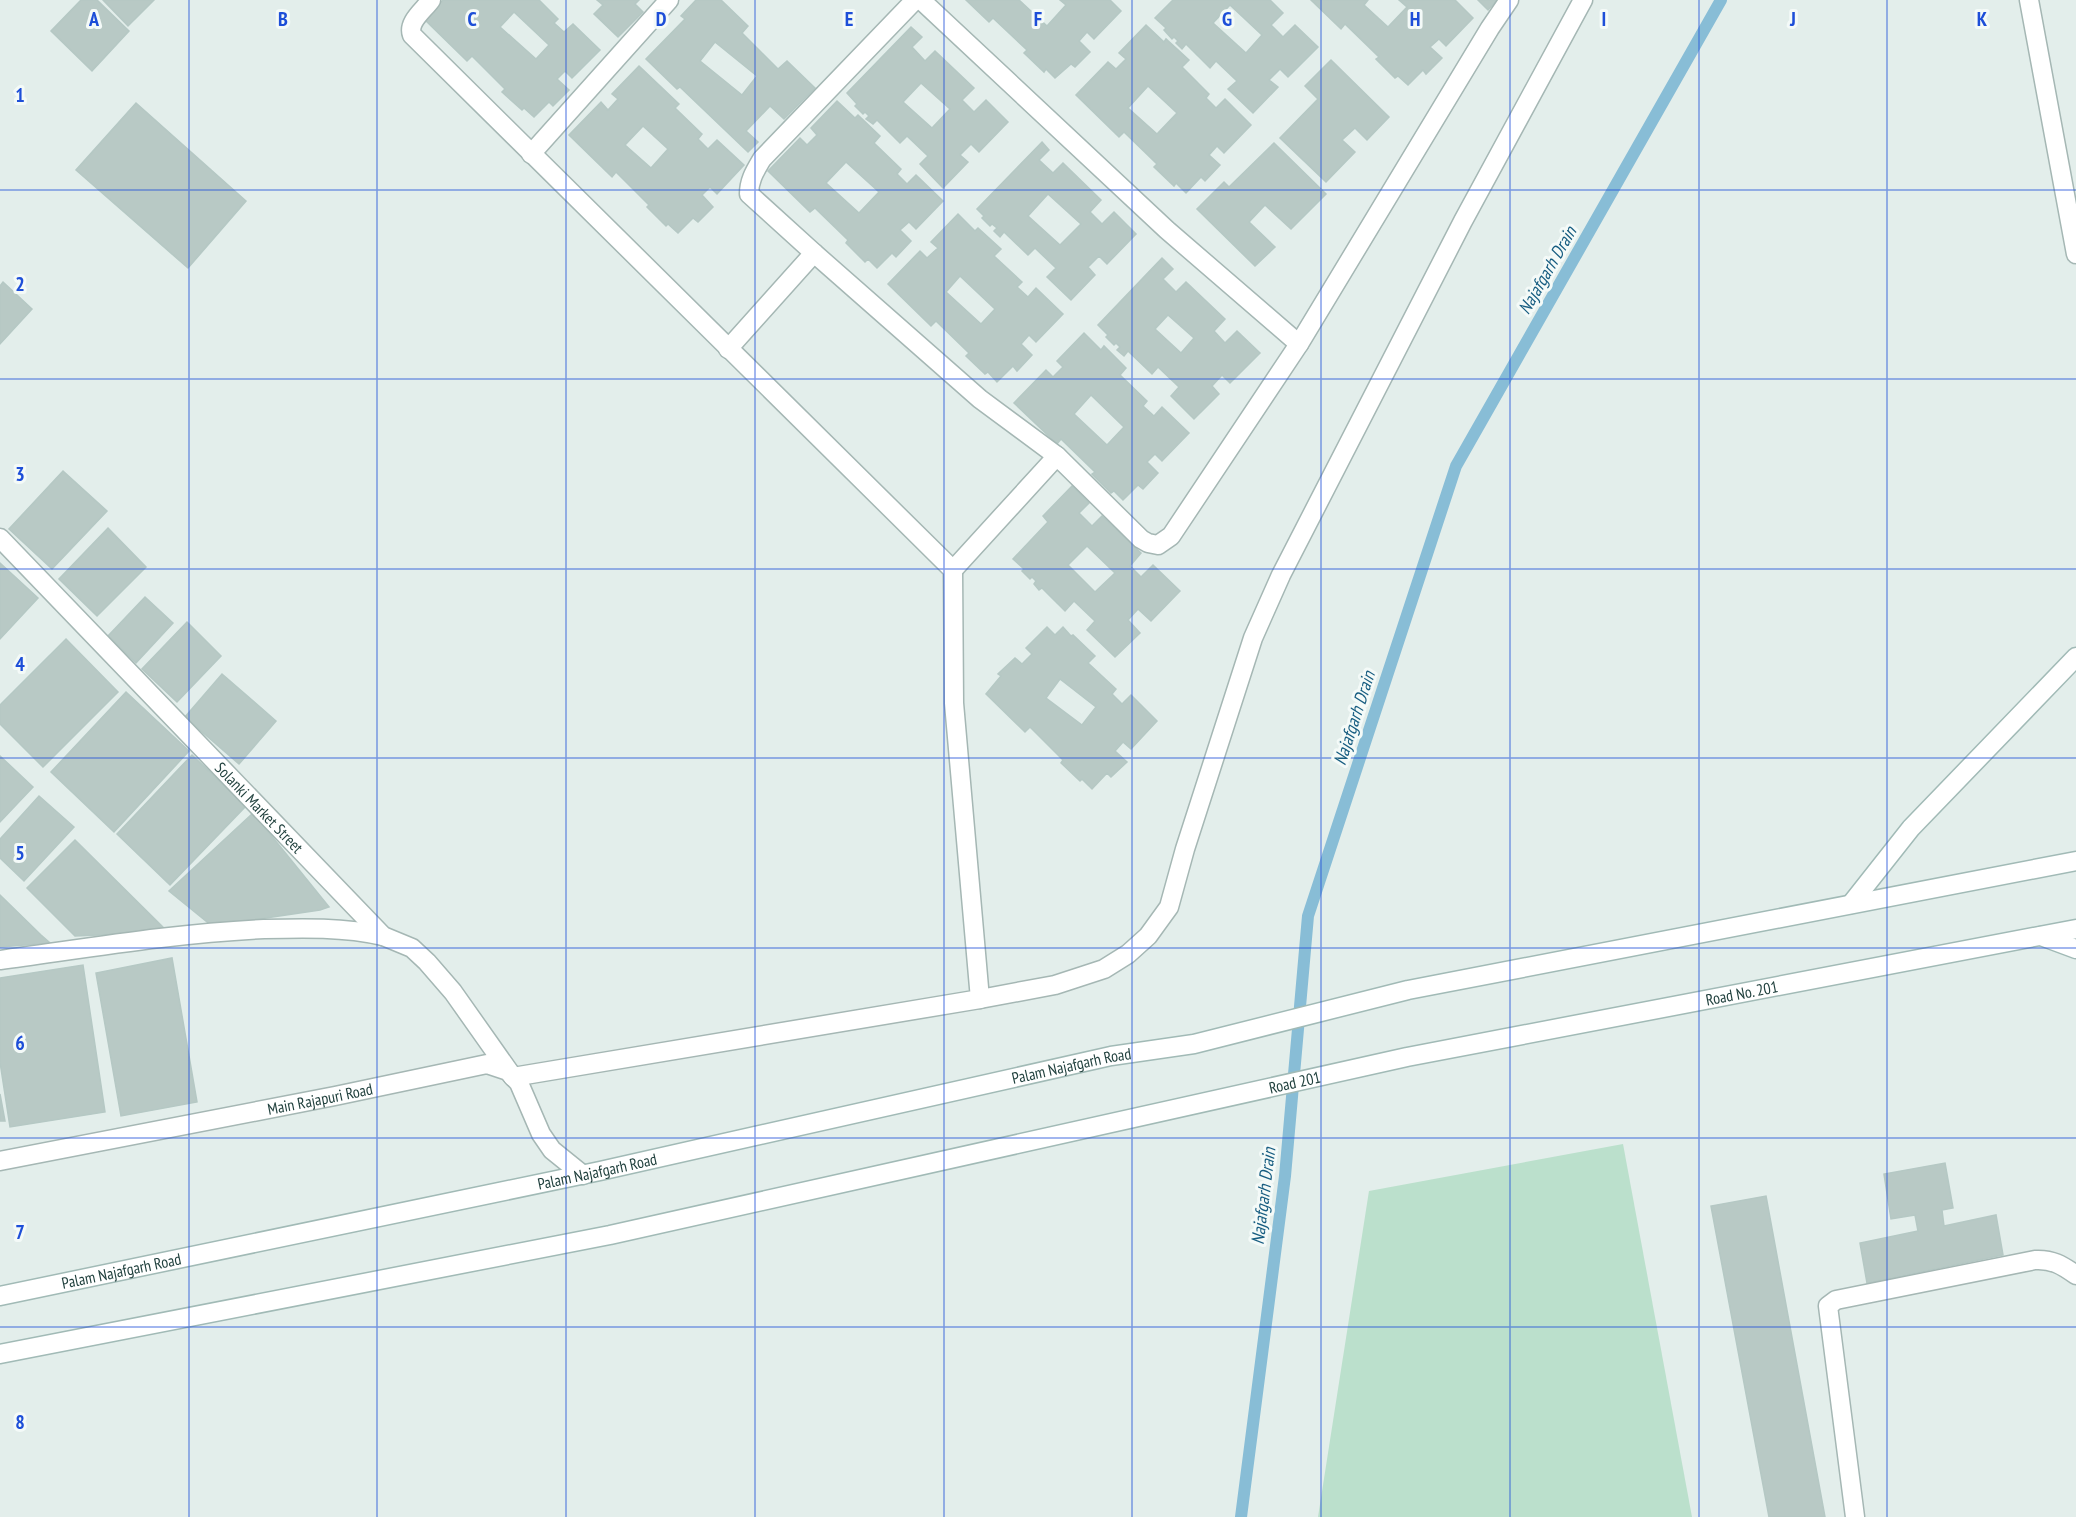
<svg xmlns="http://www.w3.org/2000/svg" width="2076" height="1517" font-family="'PT Sans Narrow',sans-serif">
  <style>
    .green { fill: #bbe0cc }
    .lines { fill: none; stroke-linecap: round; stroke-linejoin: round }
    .stream { stroke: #88bdd6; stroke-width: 12 }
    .building { fill: #b8c9c5; stroke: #b5c8c4; stroke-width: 1.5; fill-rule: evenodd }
    .service-casing { stroke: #a5b7b4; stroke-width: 21 }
    .minor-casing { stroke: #a5b7b4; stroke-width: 21 }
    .secondary-casing { stroke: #a1bab6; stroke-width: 21 }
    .service { stroke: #fff; stroke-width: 18 }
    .minor { stroke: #fff; stroke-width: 18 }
    .secondary { stroke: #fff; stroke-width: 18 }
    .grid { fill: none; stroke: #1d4ed8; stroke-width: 1.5; stroke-opacity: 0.55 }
    .labels { text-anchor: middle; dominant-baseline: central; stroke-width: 6; stroke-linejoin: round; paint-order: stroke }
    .street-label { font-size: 16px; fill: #21413e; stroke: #f4faf8 }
    .water-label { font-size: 18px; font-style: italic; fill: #175d81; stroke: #f4faf8 }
    .grid-label { font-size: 20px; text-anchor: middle; font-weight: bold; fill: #1d4ed8; stroke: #f4faf8; stroke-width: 6; stroke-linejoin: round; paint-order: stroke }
  </style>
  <rect width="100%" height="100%" fill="#e3eeeb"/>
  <path class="green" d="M1623,1144L1692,1517H1318L1369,1191Z"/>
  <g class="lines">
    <path class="stream" d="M1241,1517L1285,1176L1308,916L1456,466L1721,0"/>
  </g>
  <g class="building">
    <path d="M81,0H97L129,31L92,71L51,31Z"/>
    <path d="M103,0H154L128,26Z"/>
    <path d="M443,0H539L558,19L554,23L564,32L573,24L600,50L572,78L565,71L557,79L569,90L553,106L549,102L534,117L524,108L522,110L502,92L505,89L472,56L467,61L425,20ZM514,12L549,45L536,59L500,27Z"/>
    <path d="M597,0H639L635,4L643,12L618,37L594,14L603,5Z"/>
    <path d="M696,0H721L748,26L742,33L778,69L787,61L815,88L784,119L770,106L746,131L758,142L748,152L680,87L677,89L646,59L685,19L681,16ZM715,42L757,76L742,95L700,61Z"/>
    <path d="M966,0H1019L1047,26L1066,5L1060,0H1110L1121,11L1094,39L1087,32L1079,41L1090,52L1075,67L1071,64L1055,78L1046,69L1044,72L1024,53L1027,50L993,18L989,22Z"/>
    <path d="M1173,0H1270L1283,13L1271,25L1283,37L1295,25L1318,47L1288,77L1280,69L1269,80L1278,87L1253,113L1228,89L1237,81L1216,61L1210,68L1186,44L1182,49L1176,43L1178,41L1174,37L1172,39L1164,30L1166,28L1155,18ZM1230,5L1262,35L1246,53L1213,23Z"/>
    <path d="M1311,0H1368L1364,5L1388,27L1407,7L1399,0H1455L1473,18L1446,46L1439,39L1430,47L1442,58L1426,74L1423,70L1408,85L1398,76L1395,78L1376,59L1379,57L1345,24L1341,29Z"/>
    <path d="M1478,0H1497L1488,10Z"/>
    <path d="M1146,25L1164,42L1166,39L1189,60L1182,67L1209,94L1206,98L1216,108L1225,99L1251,125L1224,153L1217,146L1209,155L1220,165L1205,181L1201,177L1186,193L1176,183L1174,186L1154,167L1157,164L1124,132L1119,137L1076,95L1108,62L1116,69L1126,59L1119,53ZM1148,86L1177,113L1157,134L1128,108Z"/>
    <path d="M911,27L922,37L912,47L925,61L935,51L974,88L962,100L974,112L986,100L1008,122L979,152L971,144L960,155L968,162L943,188L920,164L928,156L907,136L900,143L877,120L873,124L866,119L869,116L865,112L863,114L855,106L857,104L847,93ZM921,83L950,109L932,128L903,102Z"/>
    <path d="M1331,60L1389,117L1367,140L1355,128L1342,140L1355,152L1326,182L1280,138L1318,99L1305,86Z"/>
    <path d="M639,66L679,104L675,108L702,134L698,139L708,149L717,140L744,165L717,194L710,187L702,195L713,207L698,222L693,218L678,233L668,224L666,226L647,207L649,205L616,172L612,177L569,135L601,102L608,110L618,99L612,94ZM643,126L668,149L651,168L625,145Z"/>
    <path d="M837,101L855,118L858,115L880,136L874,143L901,169L897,174L907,184L916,175L943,201L916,229L909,222L900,230L911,241L896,257L892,253L877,268L868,259L865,262L846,243L848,240L815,208L810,212L768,171L800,138L807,145L817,135L811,128ZM846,162L879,192L859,213L826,183Z"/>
    <path d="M136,103L246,201L188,268L76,170Z"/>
    <path d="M1042,142L1049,150L1039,160L1053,173L1063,163L1101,200L1090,212L1102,224L1114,212L1136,234L1107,264L1099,256L1088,267L1095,275L1071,300L1047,277L1056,268L1035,248L1028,255L1004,232L1000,237L994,231L997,228L992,224L990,226L982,218L984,216L977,209ZM1048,194L1081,224L1060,245L1028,216Z"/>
    <path d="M1274,143L1326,194L1291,229L1265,205L1249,222L1275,247L1255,266L1197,209L1224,182L1229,187Z"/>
    <path d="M958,214L975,231L978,228L1001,249L994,256L1022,282L1017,287L1028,297L1036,288L1063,314L1036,342L1029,335L1021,344L1032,355L1017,371L1013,366L997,382L988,372L985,374L966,356L969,353L936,321L931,326L888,284L920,251L927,258L938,248L931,242ZM960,276L995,309L981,324L946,292Z"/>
    <path d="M1162,258L1173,269L1163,279L1176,292L1186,282L1225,319L1214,331L1225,343L1237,331L1260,353L1230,383L1222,375L1212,386L1219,394L1194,419L1171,396L1179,387L1158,367L1152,374L1128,351L1124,356L1117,350L1120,347L1116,343L1114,345L1106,337L1108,335L1098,325ZM1168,315L1194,338L1181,353L1155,329Z"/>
    <path d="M3,282L32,309L0,344V286Z"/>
    <path d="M1084,333L1101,350L1104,346L1126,368L1120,375L1147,401L1143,406L1154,416L1162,407L1189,433L1162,461L1155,454L1147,462L1158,473L1143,489L1138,485L1123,500L1114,491L1111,493L1092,474L1095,472L1061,439L1057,444L1014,403L1046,370L1053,377L1063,367L1057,361ZM1091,395L1124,427L1107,445L1074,414Z"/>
    <path d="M63,471L107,511L52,569L9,529Z"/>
    <path d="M1072,486L1089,503L1079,513L1092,526L1102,516L1141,553L1130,566L1141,577L1153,565L1180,591L1151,621L1138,609L1128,620L1140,633L1115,657L1087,630L1095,621L1074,601L1065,611L1042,588L1039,590L1034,584L1036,581L1032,577L1030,579L1022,571L1024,569L1013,559L1048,522L1043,516ZM1087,546L1115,573L1095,592L1068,565Z"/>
    <path d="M108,528L146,567L97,616L59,579Z"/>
    <path d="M0,563L38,598L0,639Z"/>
    <path d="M145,597L173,623L136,663L108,636Z"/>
    <path d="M187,622L221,656L177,702L142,669Z"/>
    <path d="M1047,627L1055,635L1063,627L1071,636L1073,635L1095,656L1088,663L1116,689L1112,694L1122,704L1131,695L1157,721L1131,749L1123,742L1115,751L1127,762L1111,777L1107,773L1092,789L1082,779L1080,781L1061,763L1063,760L1030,727L1025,732L986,694L1001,676L998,674L1015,658L1022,664L1032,654L1026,648ZM1060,679L1096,707L1082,725L1046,698Z"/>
    <path d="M66,639L118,692L43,767L0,724V705Z"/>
    <path d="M222,674L276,721L239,764L185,717Z"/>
    <path d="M126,692L189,751L114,832L51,772Z"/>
    <path d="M192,755L246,806L170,885L117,834Z"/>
    <path d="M0,756L33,787L0,822Z"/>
    <path d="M39,796L74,827L24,881L0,858V839Z"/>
    <path d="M253,813L329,907L320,910L212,926L169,891Z"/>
    <path d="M75,840L168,932L75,936L27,888Z"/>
    <path d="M0,895L41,935L50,943L0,947Z"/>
    <path d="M172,958L197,1102L121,1116L96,973Z"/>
    <path d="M83,965L105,1112L10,1127L0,1062V978Z"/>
    <path d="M0,1094L5,1121H0Z"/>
    <path d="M1945,1163L1953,1208L1942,1210L1944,1226L1996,1215L2003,1255L1867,1283L1860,1243L1918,1231L1915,1215L1891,1219L1884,1174Z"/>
    <path d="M1766,1196L1825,1517H1769L1711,1206Z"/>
  </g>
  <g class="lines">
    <g class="service-casing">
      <path id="service" d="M2029,0L2076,254"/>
    </g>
    <g class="minor-casing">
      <g id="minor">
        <path d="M921,0L1167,230L1299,344"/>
        <path d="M531,154L669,0"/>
        <path d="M814,253L749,194C749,180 755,171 762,159L915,0"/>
        <path d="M728,349L814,253L980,399L1057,456"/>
        <path id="s1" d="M0,538L383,936L412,948L427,962L453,992L513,1077L980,999L954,703L953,570L412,35C407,22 424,10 431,0"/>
        <path d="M953,570L1057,456L1141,539L1148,543L1158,545L1171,536L1299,344L1490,28L1509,0"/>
        <path d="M0,960C88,948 176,933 264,929C303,928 344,927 383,936"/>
        <path d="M980,999L1055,985L1104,969L1128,954L1148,936L1169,907L1185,849L1253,638L1281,575L1463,221L1583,0"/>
        <path id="s2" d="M0,1161L335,1096L487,1064L508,1071L519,1083L541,1134L552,1150L583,1175"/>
        <path d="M1855,1517L1828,1306L1836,1300L2035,1260C2052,1259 2062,1265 2076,1275"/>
      </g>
    </g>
    <g class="secondary-casing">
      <g id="secondary">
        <path d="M1851,904L1911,828L2076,657"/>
        <path d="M2041,936L2076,949"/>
        <path id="s3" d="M0,1296L600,1171L1111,1056L1194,1044L1408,990L2076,861"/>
        <path id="s4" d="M0,1354L610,1235L1407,1057L2076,929"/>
      </g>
    </g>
    <use href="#service" class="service"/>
    <use href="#minor" class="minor"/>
    <use href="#secondary" class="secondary"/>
  </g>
  <path class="grid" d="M189,0V1517M377,0V1517M566,0V1517M755,0V1517M944,0V1517M1132,0V1517M1321,0V1517M1510,0V1517M1699,0V1517M1887,0V1517M0,190H2076M0,379H2076M0,569H2076M0,758H2076M0,948H2076M0,1138H2076M0,1327H2076"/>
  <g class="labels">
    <g class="street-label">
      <text stroke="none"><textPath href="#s1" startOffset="374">Solanki Market Street</textPath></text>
      <text stroke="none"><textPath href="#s4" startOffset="1779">Road No. 201</textPath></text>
      <text stroke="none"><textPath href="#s3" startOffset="1096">Palam Najafgarh Road</textPath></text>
      <text stroke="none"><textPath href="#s4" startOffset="1323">Road 201</textPath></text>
      <text stroke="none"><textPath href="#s2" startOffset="326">Main Rajapuri Road</textPath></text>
      <text stroke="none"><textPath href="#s3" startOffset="610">Palam Najafgarh Road</textPath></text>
      <text stroke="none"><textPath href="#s3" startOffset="124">Palam Najafgarh Road</textPath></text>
    </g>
    <g class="water-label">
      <text transform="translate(1547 270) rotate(-60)">Najafgarh Drain</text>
      <text transform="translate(1354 718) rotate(-72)">Najafgarh Drain</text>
      <text transform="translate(1263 1196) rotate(-83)">Najafgarh Drain</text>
    </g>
  </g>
  <g class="grid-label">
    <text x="94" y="26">A</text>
    <text x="283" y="26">B</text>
    <text x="472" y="26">C</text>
    <text x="661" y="26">D</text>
    <text x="849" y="26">E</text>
    <text x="1038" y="26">F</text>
    <text x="1227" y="26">G</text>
    <text x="1415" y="26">H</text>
    <text x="1604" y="26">I</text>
    <text x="1793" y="26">J</text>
    <text x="1982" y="26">K</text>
    <text x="20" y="102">1</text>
    <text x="20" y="291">2</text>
    <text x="20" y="481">3</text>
    <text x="20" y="671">4</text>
    <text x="20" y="860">5</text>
    <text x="20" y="1050">6</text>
    <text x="20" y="1239">7</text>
    <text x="20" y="1429">8</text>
  </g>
</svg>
